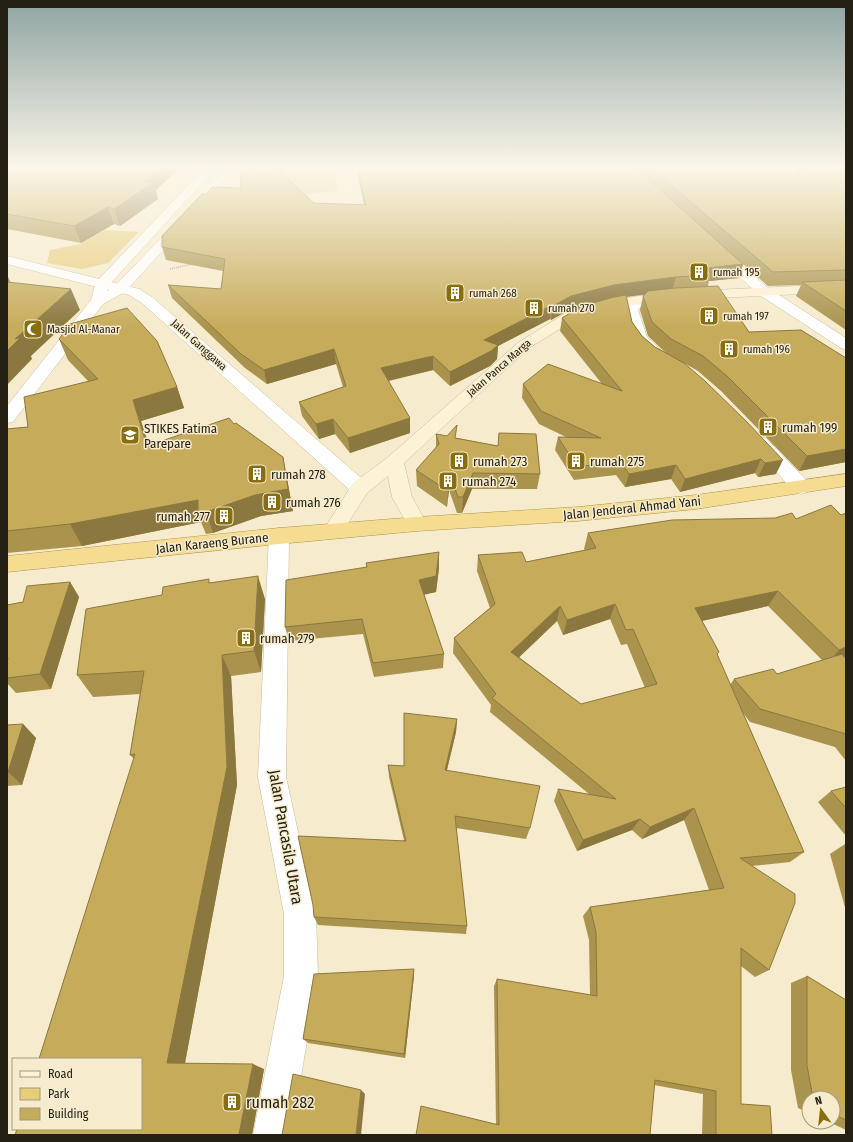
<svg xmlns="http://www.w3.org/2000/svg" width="853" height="1142" font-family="'Fira Sans Condensed',sans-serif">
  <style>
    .green { fill: #e7cc7c }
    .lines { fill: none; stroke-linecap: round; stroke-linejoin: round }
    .minor-casing { stroke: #c6bc9e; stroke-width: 1 }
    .tertiary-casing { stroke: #c6bc9e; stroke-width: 1 }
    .secondary-casing { stroke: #c6bc9e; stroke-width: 1 }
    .trunk-casing { stroke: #ab9552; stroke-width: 1 }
    .path { stroke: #aaa28a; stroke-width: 1.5; stroke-dasharray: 1 1; stroke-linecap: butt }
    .minor { fill: #fff; fill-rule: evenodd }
    .tertiary { fill: #fff; fill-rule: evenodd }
    .secondary { fill: #fcf2d5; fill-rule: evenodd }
    .trunk { fill: #f6dc90; fill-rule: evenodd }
    .wall { fill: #aa934d; fill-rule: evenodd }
    .shaded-wall { fill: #8b783f }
    .building { fill: #c6ab5a; stroke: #8b783f; fill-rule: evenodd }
    .labels { text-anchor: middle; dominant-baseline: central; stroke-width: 3; stroke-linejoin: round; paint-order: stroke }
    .far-poi-label { font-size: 11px; fill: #242014; stroke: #f6ebcc; text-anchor: start }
    .far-street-label { font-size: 11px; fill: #242014; stroke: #f6ebcc }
    .poi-label { font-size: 13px; fill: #242014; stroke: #f6ebcc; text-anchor: start }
    .street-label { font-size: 13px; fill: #242014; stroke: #f6ebcc }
    .near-street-label { font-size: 16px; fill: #242014; stroke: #f6ebcc }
    .near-poi-label { font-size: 16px; fill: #242014; stroke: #f6ebcc; text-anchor: start }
  </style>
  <rect width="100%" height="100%" fill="#f6ebcc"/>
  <g class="green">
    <path d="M279,168H333L338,191L257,198L252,170Z"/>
    <path d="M105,230L139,232L108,263L82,269L47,263L50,250L80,244Z"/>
  </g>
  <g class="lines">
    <g class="minor-casing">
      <g id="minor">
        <path d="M719,247L723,248L768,288L846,338V350L841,348L758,294L715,254L713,251L715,248Z"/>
        <path d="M7,256L139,289L152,297L367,483L370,488L367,493L360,495L353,493L142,303L129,295L7,264Z"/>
        <path d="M640,296L645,297L647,300L638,310L647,337L662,351L660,354C635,360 629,326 624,309L635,297Z"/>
        <path d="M761,437L767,439L808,482L811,487L808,492L801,494L794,492L755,447L752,443L755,439Z"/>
        <path d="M279,528L286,531L289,536L286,777L316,914L318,976L291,1135H253L284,976V914L258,777L269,536L272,531Z"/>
      </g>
    </g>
    <g class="tertiary-casing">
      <path id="tertiary" d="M205,168H216L108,286L107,291L115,286L189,209L224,168H234L197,213L125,292L103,304L13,422L7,423V406L91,300L96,282Z"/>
    </g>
    <g class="secondary-casing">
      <path id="secondary" d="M846,284V292L672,300L611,308L579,317L529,348L404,463L412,497L427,524L424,529L417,531L410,529L392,497L388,476L367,493L340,536L333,538L326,536L323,531L353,483L387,458L519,342L569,311L611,300L672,292Z"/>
    </g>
    <g class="trunk-casing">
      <path id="trunk" d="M846,474V486L696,509L578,521L417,531L279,544L7,572V556L279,528L417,517L578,507L696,495Z"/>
    </g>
    <g class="path">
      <path d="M346,205L367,204"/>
      <path d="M170,269L192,264"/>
    </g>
    <use href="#minor" class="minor"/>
    <use href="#tertiary" class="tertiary"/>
    <use href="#secondary" class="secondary"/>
    <use href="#trunk" class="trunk"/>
  </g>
  <g class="wall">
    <path d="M7,168L156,190L158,199L120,226L114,224L81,243L7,229Z"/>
    <path d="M239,168H276L314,203L364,205L356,168H788L790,173H795L794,168H846V330L796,296L801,285L768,286L710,235L743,264L739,278L709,281L708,286L749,332L846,358V462L799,471L721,391L698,371L684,363L776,474L758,477L755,473L680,492L671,479L625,487L616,475L574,480L555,450L558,437H566L539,424L522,398L523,384H602L560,331L562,318L581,306L569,310L551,320L550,319L498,346L497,359L490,366L450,386L433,370L389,381L410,433L350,453L335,434L319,439L302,416L299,402L343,387L336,364L267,384L245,368L172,298L168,285L221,289L223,271L166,260L162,247L206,194L241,188L240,170ZM646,294L643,296L640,310L648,336L666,353L655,347L642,336L632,322L626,296Z"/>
    <path d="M59,339L177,387L184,408L141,421L149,445L287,479L293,511L261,516L213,533L206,534L201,522L82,546L7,553V429L28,427L88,381L68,360Z"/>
    <path d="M499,433L540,474L537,489H472L462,513H457L449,490L447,507L417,486L416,470L436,449V434L498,446Z"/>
    <path d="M775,518L846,657L844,658L846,659V761L835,747L750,722L743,713L804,852L790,862L752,866L769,970L755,977L741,966V1104L772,1135H702L703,1094L654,1085L650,1135H416L496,1124L494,986L497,979L590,995L589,940L583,916L590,907L709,890L684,820L642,839L632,830L577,851L554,801L558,789L589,794L490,712L491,705L453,653L454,638L490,608L477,571L478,555L526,562L585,550L584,549L588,533ZM768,606L822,660L777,674L734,679L730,685L717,655L719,652L702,621ZM610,619L621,645L627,644L645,688L581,704L519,657L557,621L563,635Z"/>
    <path d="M366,563L439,568L436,592L424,594L444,654L443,668L374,677L363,634L289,641L285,627L366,567Z"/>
    <path d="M70,582L79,597L51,689L16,693L7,683V605L23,602Z"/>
    <path d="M211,583L265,599L261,672L231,676L237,785L185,1063L264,1069L252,1135H15L134,759L130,755L140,694L93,697L77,675L162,595Z"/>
    <path d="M457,719L456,732L447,770L530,828L526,839L456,828L467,926L466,934L318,925L314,917L404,840L389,777L388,765L404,766Z"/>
    <path d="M23,724L36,738L22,785L7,786V725Z"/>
    <path d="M846,787V836L818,802L831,791Z"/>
    <path d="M845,844H846V911L830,854Z"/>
    <path d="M414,969V976L405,1058L308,1043L303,1039Z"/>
    <path d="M807,976L846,1000V1130L829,1122H833V1098H809V1113L798,1108L791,1070V983Z"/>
  </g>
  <g class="shaded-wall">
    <path d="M159,168H180L156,190L158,199L120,226L114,209Z"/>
    <path d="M108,207L114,224L81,243L74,226Z"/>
    <path d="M743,264L739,278L709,281L711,275L707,268Z"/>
    <path d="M7,275L12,285L7,287Z"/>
    <path d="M676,277L672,291L611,299L569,310L551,320L553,306L571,296L614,285Z"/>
    <path d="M71,289L80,310L31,356L32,359L7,385V351L15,339Z"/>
    <path d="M552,305L550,319L498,346L497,359L490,366L450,386V372L484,340Z"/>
    <path d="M334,349L336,364L267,384L264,370Z"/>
    <path d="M433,356V370L382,382L381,368Z"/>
    <path d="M177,387L184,408L141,421L155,467L147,446L133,400Z"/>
    <path d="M410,418V433L350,453L348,438Z"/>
    <path d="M333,419L335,434L319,439L316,424Z"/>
    <path d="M846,449V462L799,471L807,456Z"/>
    <path d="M283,457L293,511L261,516L213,533L206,512Z"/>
    <path d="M761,459L755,473L680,492L685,479Z"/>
    <path d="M783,460L776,474L758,477L765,463Z"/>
    <path d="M676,465L671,479L625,487L629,474Z"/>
    <path d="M473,473L472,489L462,513L463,497Z"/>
    <path d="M450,475L449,490L447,507L448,491Z"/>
    <path d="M198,500V513L201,522L82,546L70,524Z"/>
    <path d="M439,552V568L436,592L419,596V580Z"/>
    <path d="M258,576L265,599L261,672L254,651Z"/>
    <path d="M70,582L79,597L51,689L40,674Z"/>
    <path d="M778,591L768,606L688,624L695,608Z"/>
    <path d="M615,604L610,619L563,635L567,620Z"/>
    <path d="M560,606L557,621L509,667L511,652Z"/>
    <path d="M846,647V657L827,664L839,650Z"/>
    <path d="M222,655L231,676L237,785L184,1068L167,1063Z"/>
    <path d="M457,719L456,732L444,782L445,770Z"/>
    <path d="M23,724L36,738L22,785L8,772Z"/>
    <path d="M694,808L684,820L642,839L650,827Z"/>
    <path d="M640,819L632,830L577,851L583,840Z"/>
    <path d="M414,969V976L405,1058L404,1054Z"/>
    <path d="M253,1064L264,1069L252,1135H239V1134Z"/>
    <path d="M361,1090L365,1094L361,1135H356Z"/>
  </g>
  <g class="building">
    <path d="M7,168H159L143,182H154L114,209L108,207L74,226L7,214Z"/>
    <path d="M240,168H276L314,203L366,205L357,168H636L743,264L707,268L711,275L676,277L614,285L571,296L553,306L552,305L484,340L498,345L491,351L450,372L433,356L381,368L410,418L348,438L333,419L316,424L299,402L346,386L334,349L264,370L241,354L168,285L221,289L225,259L162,247V236L202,194H206L212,187L241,188Z"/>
    <path d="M651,168H788L790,173L799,174L801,171L800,168H846V270L773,272Z"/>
    <path d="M846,280V311L802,282Z"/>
    <path d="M7,282L71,289L15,339L21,337L7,351Z"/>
    <path d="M718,286L749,332L801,330L846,358V449L807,456L727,376L703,356L671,339L652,322L643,296L648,291L676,288Z"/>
    <path d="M626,295L632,322L642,336L655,347L684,363L705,381L747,422L783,460L765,463L761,459L685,479L676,465L629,474L620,461L577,467L558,437L601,438L541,411L523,384L548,364L622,391L562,318L582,306L614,297Z"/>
    <path d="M127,308L157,341L177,387L133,400L147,446L229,418L234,424L236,423L283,457L288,489L255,495L206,512L198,513V500L70,524L7,531V429L28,427L24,397L98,379L59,339L70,324Z"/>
    <path d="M457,425L455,438L498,446L499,433L536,434L540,474L473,473L463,497H458L450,475L448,491L416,470L439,444L436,434L447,436Z"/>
    <path d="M831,505L841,515L846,513V647L839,650L778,591L695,608L719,652L717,654L804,852L740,858L795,894V903L769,970L741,948V1104L770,1106L772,1135H716V1091L655,1080L650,1135H416L421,1106L499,1125L497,979L597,996L596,932L590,907L724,888L694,808L650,827L640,819L583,840L558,789L616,799L492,698L496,694L454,638L495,604L478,555L522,552L526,562L596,548L588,533L672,520L775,518L792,513L796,519ZM615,604L626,630L633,629L657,684L581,704L511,652L560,606L567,620Z"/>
    <path d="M439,552L436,576L419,580L444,654L373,663L362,619L285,627L286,580L367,567L366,563Z"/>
    <path d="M258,576L254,651L222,655L227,767L167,1063L253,1064L239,1134V1135H15L17,1129H141V1059H39L135,754L130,755L144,671L77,675L86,609L162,595L163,587L209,579V583Z"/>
    <path d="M70,582L40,674L7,678V662L8,658H7V605L23,602L27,586Z"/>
    <path d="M842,654L846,659V734L760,709L734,679L773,669L777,674Z"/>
    <path d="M404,713L457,719L445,770L540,786L530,828L455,816L467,926L314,917L313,905L298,836L406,841L388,765L404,766Z"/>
    <path d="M23,724L8,772H7V725Z"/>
    <path d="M846,787V808L831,791Z"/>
    <path d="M414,969L404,1054L303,1039L314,974Z"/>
    <path d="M807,976L846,1000V1120L833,1114V1098H813L807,1066Z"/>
    <path d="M293,1074L361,1090L356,1135H282Z"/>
  </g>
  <linearGradient id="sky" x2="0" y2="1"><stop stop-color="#8ea4a2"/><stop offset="0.51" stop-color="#fbf6e8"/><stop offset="1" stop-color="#fbf6e8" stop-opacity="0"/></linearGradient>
  <rect width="853" height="328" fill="url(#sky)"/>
  <defs>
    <g id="building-square" transform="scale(1)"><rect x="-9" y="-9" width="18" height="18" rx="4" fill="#886e0e" stroke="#f6ebcc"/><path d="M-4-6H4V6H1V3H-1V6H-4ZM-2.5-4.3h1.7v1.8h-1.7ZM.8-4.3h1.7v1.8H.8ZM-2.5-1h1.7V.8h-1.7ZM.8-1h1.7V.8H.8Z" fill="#fff"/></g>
    <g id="mosque-square" transform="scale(1)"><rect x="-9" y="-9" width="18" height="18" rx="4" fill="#886e0e" stroke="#f6ebcc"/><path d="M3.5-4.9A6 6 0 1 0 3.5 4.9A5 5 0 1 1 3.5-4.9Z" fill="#fff"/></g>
    <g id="university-square" transform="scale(1)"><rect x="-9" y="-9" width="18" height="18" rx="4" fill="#886e0e" stroke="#f6ebcc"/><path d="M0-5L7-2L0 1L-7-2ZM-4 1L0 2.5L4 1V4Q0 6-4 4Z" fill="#fff"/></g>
  </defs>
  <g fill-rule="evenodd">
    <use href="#building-square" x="699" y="272"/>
    <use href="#building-square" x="455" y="293"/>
    <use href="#building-square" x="534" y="308"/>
    <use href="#building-square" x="709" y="316"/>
    <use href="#mosque-square" x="33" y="329"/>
    <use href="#building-square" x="729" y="349"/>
    <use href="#building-square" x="768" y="427"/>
    <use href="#university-square" x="130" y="435"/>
    <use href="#building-square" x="459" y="461"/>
    <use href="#building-square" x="576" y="461"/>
    <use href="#building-square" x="257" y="474"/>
    <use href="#building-square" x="448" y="481"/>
    <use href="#building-square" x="272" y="502"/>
    <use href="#building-square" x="224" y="516"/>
    <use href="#building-square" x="246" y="638"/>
    <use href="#building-square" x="232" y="1102"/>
  </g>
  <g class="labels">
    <g class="far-poi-label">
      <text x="713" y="272">rumah 195</text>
      <text x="469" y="293">rumah 268</text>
      <text x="548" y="308">rumah 270</text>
      <text x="723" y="316">rumah 197</text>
      <text x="47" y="329">Masjid Al-Manar</text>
      <text x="743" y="349">rumah 196</text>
    </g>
    <g class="far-street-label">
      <text transform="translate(199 345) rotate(42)">Jalan Ganggawa</text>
      <text transform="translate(499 368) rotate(-41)">Jalan Panca Marga</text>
    </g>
    <g class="poi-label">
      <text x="782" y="427">rumah 199</text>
      <text x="144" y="428">STIKES Fatima<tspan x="144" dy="15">Parepare</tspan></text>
      <text x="473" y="461">rumah 273</text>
      <text x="590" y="461">rumah 275</text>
      <text x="271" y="474">rumah 278</text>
      <text x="462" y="481">rumah 274</text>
      <text x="286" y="502">rumah 276</text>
      <text x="210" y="516" text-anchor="end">rumah 277</text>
      <text x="260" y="638">rumah 279</text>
    </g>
    <g class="street-label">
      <text transform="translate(632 508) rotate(-6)">Jalan Jenderal Ahmad Yani</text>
      <text transform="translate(212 543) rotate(-6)">Jalan Karaeng Burane</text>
    </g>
    <g class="near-street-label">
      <text transform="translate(286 837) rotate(80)">Jalan Pancasila Utara</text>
    </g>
    <g class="near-poi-label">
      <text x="246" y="1102">rumah 282</text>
    </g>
  </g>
  <rect width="853" height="1142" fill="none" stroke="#242014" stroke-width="16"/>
  <rect x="12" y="1058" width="130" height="72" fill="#f6ebcc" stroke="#a29a82"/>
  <rect x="20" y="1071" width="20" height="6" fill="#fcf2d5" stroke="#a29a82"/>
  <text x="48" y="1078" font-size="12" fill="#242014">Road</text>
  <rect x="20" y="1088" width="20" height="12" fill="#e7cc7c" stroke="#a29a82"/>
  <text x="48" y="1098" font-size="12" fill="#242014">Park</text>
  <rect x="20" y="1108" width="20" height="12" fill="#c6ab5a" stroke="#a29a82"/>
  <text x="48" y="1118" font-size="12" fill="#242014">Building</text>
  <g transform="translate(821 1110) rotate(345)"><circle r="19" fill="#f6ebcc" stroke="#a29a82"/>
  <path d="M0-3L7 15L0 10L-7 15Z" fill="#886e0e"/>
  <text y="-6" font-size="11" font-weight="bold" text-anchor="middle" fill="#242014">N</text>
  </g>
</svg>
